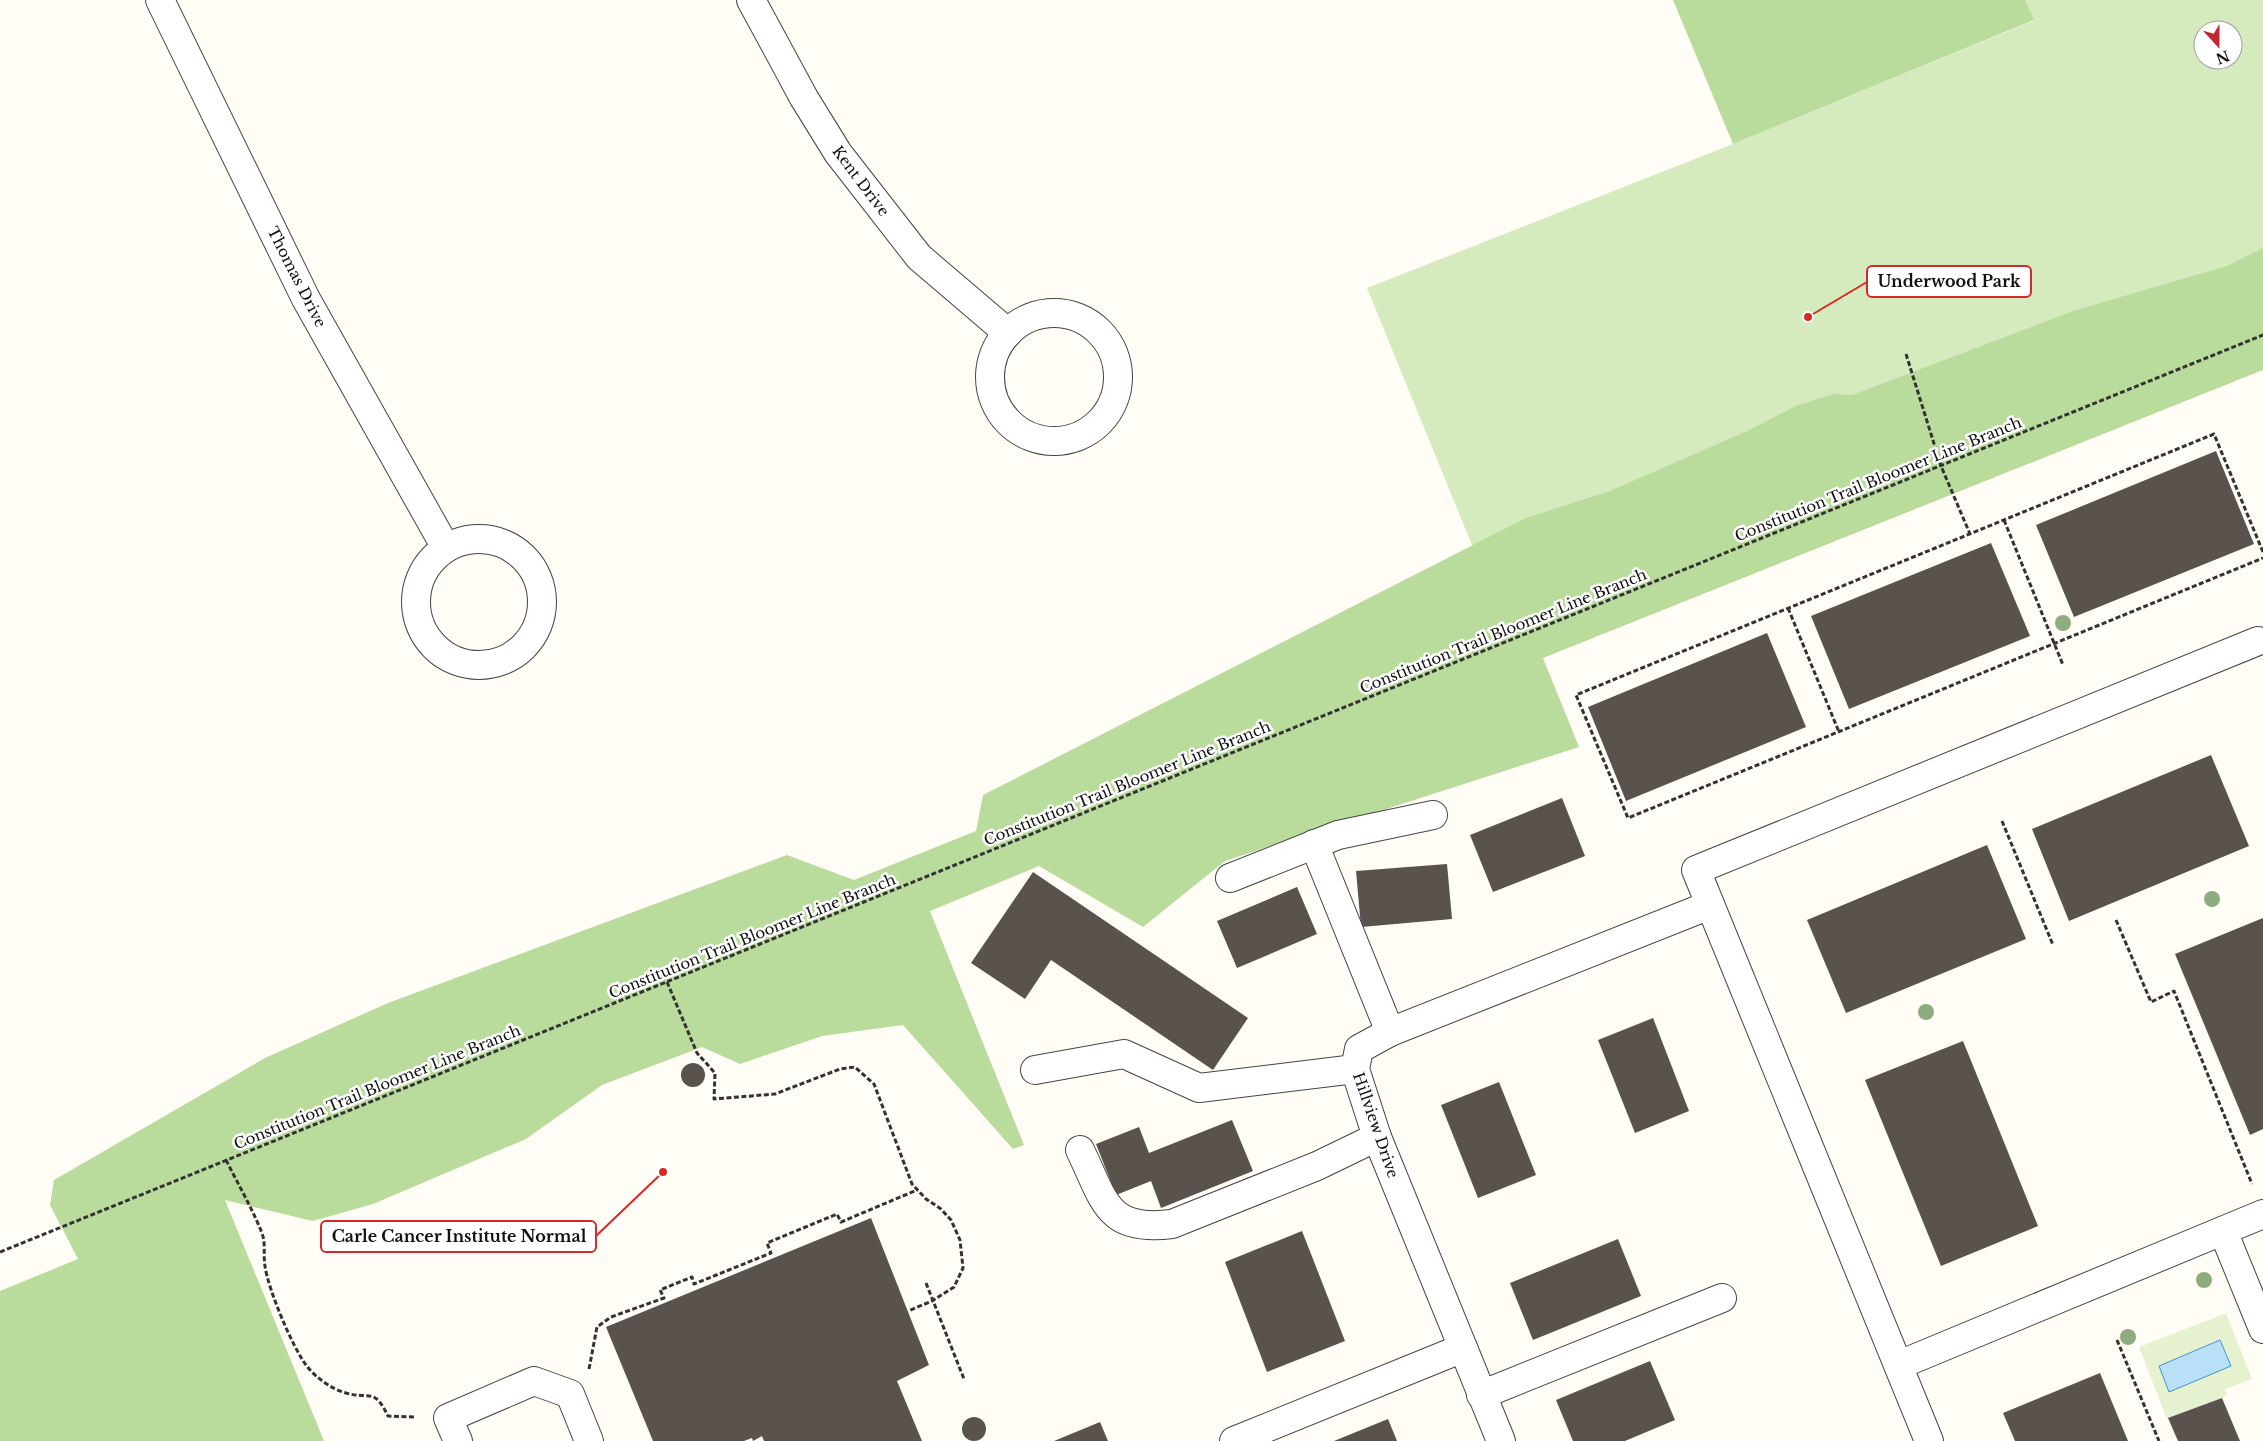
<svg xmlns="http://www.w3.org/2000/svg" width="2263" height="1441" font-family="'Libre Baskerville',serif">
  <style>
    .green { fill: #d5ebbd; fill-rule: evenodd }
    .forest { fill: #b9dc9c }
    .pitch { fill: #e6f2cf }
    .water { fill: #b9e0f7; stroke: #3f96cf }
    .building { fill: #5a524d }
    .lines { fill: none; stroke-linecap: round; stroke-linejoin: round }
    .minor-casing { stroke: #444; stroke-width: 30 }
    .path { stroke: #333; stroke-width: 3; stroke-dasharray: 5 2.5; stroke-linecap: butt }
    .minor { stroke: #fff; stroke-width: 28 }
    .tree { fill: #8dad7f }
    .labels { text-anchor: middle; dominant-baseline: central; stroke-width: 5; stroke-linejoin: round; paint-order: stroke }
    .street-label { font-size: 15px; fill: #111; stroke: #fff }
    .leader { fill: none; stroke: #d62828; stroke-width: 2 }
    .callout-dot { fill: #d62828; stroke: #fff; stroke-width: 2 }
    .callout { fill: #fff; stroke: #d62828; stroke-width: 2 }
    .callout-label { font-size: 16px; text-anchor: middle; font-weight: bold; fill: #111 }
  </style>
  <rect width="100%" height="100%" fill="#fffdf5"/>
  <path class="green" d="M2025,0H2263V306L1503,621L1367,288L1733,144L2033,21ZM2203,30H2233V60H2203Z"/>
  <g class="forest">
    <path d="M1673,0H2025L2034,20L1733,144Z"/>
    <path d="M2263,248V370L1543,658L1579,747L1225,861L1143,927L1039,866L930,911L1024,1145L1013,1149L903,1025L822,1036L740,1064L702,1047L602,1085L526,1139L373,1204L313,1221L225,1200L324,1441H0V1291L78,1259L50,1205L54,1180L265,1058L388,1003L787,855L854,880L976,831L983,795L1526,518L1610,491L1747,431L1796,406L1833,394L1852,395L2076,310L2227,266Z"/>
  </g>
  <path class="pitch" d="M2226,1313L2252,1379L2225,1389L2227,1395L2222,1398L2167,1419L2139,1347Z"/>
  <path class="water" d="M2220,1340L2231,1366L2169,1392L2159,1366Z"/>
  <g class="building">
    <path d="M2216,451L2254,544L2074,617L2036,525Z"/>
    <path d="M1991,543L2030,636L1849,709L1811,616Z"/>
    <path d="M1767,633L1806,727L1626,801L1588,707Z"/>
    <path d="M2211,755L2249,846L2069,921L2032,829Z"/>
    <path d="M1562,798L1585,856L1493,892L1470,835Z"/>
    <path d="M1987,845L2026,939L1846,1013L1807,920Z"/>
    <path d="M1447,864L1452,919L1361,927L1356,871Z"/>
    <path d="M1033,872L1248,1018L1213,1070L1051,960L1025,999L971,963Z"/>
    <path d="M1297,887L1317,934L1237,968L1217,921Z"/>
    <path d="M2263,918V1129L2250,1135L2175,954Z"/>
    <path d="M1653,1018L1689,1111L1635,1133L1598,1040Z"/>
    <path d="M1963,1041L2038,1226L1941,1266L1865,1080Z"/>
    <circle cx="693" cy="1075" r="12"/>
    <path d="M1499,1082L1536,1175L1478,1198L1441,1105Z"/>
    <path d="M1232,1120L1253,1171L1161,1208L1151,1181L1116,1195L1096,1144L1139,1127L1149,1153Z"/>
    <path d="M871,1218L929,1365L897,1381L922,1441H764L762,1436L753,1441L752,1438L744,1441H653L606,1327Z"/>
    <path d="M1302,1231L1345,1341L1267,1372L1225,1262Z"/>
    <path d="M1618,1239L1641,1296L1533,1340L1510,1283Z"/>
    <path d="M1650,1361L1675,1420L1625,1441H1573L1556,1400Z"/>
    <path d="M2100,1373L2128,1441H2015L2003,1413Z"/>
    <path d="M2222,1398L2240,1441H2178L2168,1418Z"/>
    <circle cx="974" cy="1429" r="12"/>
    <path d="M1388,1419L1397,1441H1334Z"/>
    <path d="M1100,1422L1108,1441H1054Z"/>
  </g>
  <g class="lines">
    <g class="minor-casing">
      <g id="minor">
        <path d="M160,0L306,299L446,548"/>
        <path d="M751,0L804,98L838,153L919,257L1008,333"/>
        <circle cx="1054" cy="377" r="64"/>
        <circle cx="479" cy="602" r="63"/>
        <path d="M1314,844L1390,1032"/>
        <path d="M1230,878L1338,835L1433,815"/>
        <path d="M1035,1070L1124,1054L1199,1088L1355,1069"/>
        <path d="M1080,1150C1105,1201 1106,1232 1172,1224L1317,1166L1377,1137"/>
        <path d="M2223,1231L2263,1329"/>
        <path d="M1899,1365L2263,1214"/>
        <path d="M1481,1395L1722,1298"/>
        <path d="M458,1441L448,1418L534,1381L570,1394L589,1441"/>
        <path d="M1234,1441L1463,1348"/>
        <path d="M1501,1441L1377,1137L1355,1069L1359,1049L1390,1032L1710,905"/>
        <path d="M1929,1441L1696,870L2258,641"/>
      </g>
    </g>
    <g class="path">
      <path d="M1906,354L1941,466L1970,534"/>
      <path d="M2004,520L2063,665"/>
      <path d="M2263,552L2214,434L1576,695L1628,818L2263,558"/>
      <path d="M1788,608L1839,732"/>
      <path d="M2002,821L2053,945"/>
      <path d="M2116,920L2151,1002L2174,991L2252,1184"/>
      <path d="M667,982L697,1053L715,1073L714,1099L775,1094L840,1069L855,1067L874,1084L912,1184L926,1199L941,1209L951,1220L960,1240L963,1268L954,1287L932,1301L908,1311"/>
      <path d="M226,1160C238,1184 252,1208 262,1233C266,1245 263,1254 265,1266C268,1289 292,1346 306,1365C315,1377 331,1389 346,1393C370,1400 374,1387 388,1416L415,1417"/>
      <path d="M0,1252L2263,335"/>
      <path d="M926,1283L964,1379"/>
      <path d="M2117,1340L2159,1441"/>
      <path d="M589,1369L597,1327L611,1317L664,1298L660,1290L692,1277L694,1284L771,1253L767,1243L837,1214L841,1222L917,1190"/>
    </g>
    <use href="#minor" class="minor"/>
  </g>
  <g class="tree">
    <circle cx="2063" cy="623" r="8"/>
    <circle cx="2212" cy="899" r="8"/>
    <circle cx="1926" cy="1012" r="8"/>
    <circle cx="2204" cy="1280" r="8"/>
    <circle cx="2128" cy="1337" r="8"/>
  </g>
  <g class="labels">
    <g class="street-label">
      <text transform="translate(861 181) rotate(53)">Kent Drive</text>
      <text transform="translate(297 277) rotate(63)">Thomas Drive</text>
      <text transform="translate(1878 479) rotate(-22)">Constitution Trail Bloomer Line Branch</text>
      <text transform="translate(1503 631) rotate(-22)">Constitution Trail Bloomer Line Branch</text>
      <text transform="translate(1127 783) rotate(-22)">Constitution Trail Bloomer Line Branch</text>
      <text transform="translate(752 936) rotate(-22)">Constitution Trail Bloomer Line Branch</text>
      <text transform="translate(377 1087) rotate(-22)">Constitution Trail Bloomer Line Branch</text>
      <text transform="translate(1376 1125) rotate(71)">Hillview Drive</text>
    </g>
  </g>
  <path class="leader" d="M1808 317L1867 282M663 1172L596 1236"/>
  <g class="callout-dot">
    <circle cx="1808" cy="317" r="5"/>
    <circle cx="663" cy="1172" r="5"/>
  </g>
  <g class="callout">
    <rect x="1867" y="266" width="164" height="31" rx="5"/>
    <rect x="321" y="1221" width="275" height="31" rx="5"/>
  </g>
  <g class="callout-label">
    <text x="1949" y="287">Underwood Park</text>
    <text x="459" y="1242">Carle Cancer Institute Normal</text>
  </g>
  <g transform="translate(2218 45) rotate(159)"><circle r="24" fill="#ffffff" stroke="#a0a0a0"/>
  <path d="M0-4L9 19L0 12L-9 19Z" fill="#c4262e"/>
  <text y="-8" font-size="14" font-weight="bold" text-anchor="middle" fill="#111111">N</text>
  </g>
</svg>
